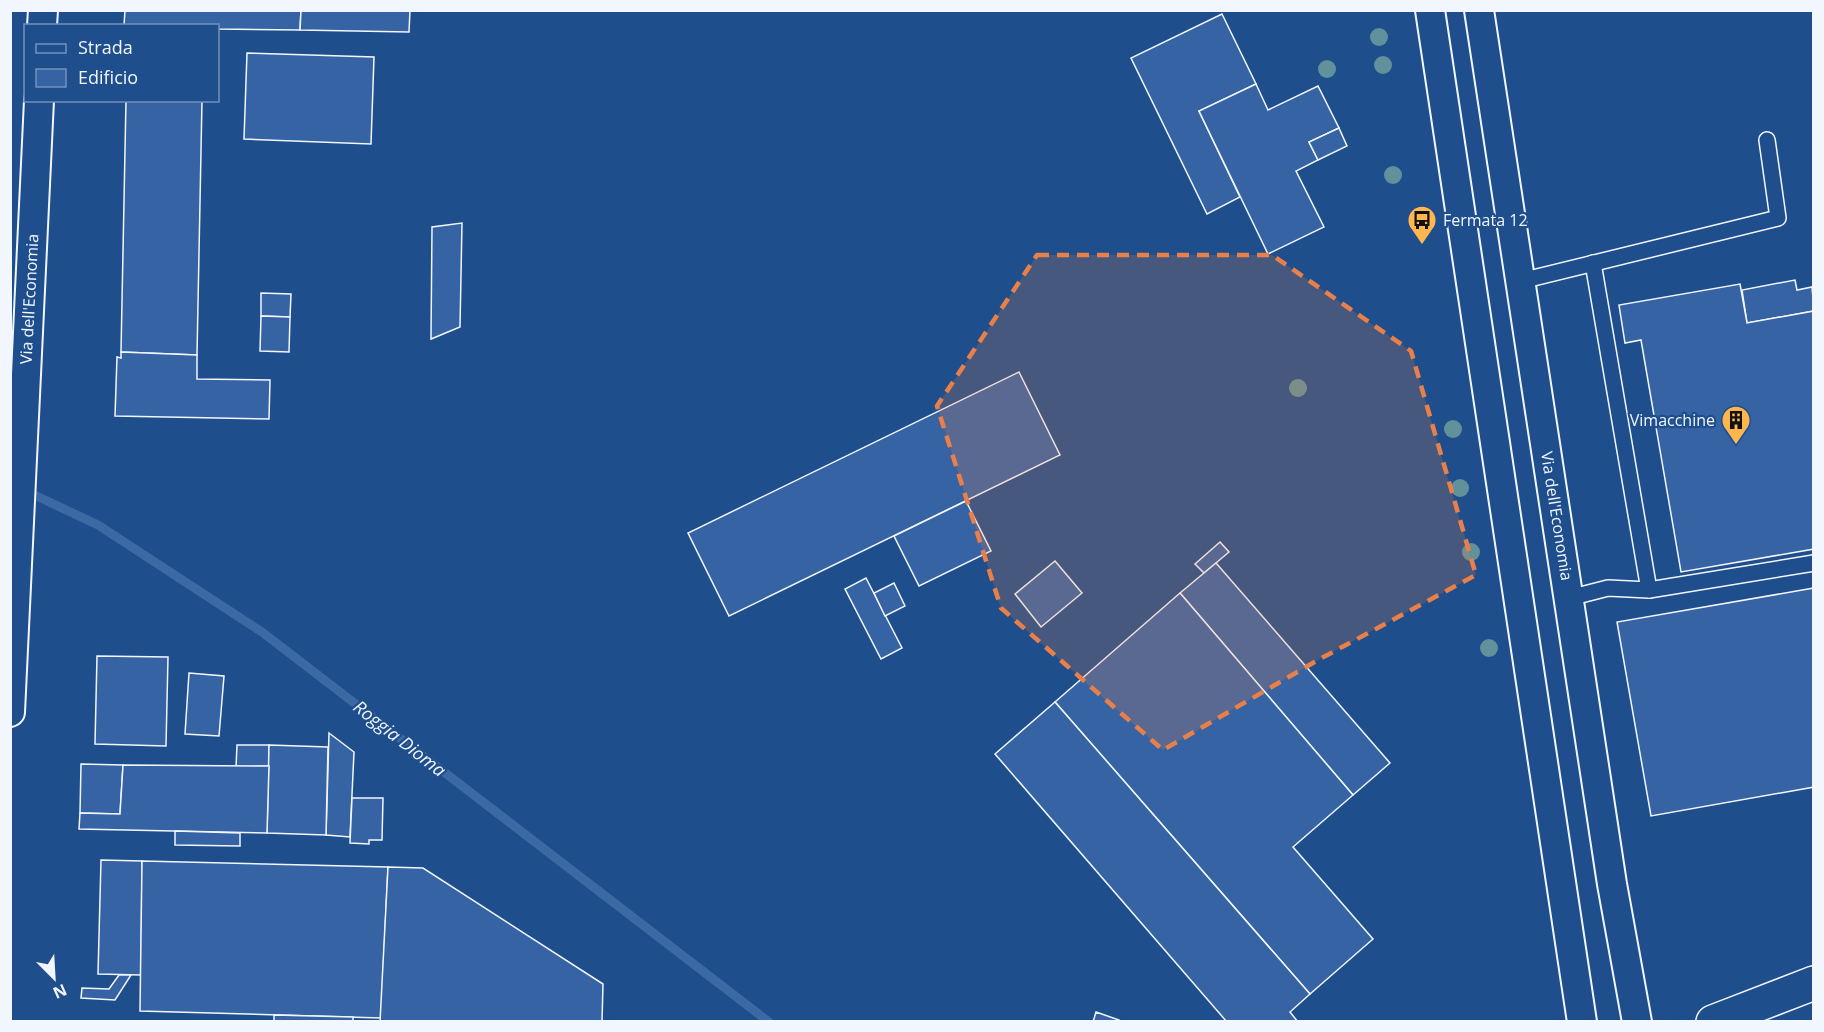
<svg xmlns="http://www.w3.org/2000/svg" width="1824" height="1032" font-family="'Open Sans',sans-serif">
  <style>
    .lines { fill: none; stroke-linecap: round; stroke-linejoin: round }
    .stream { stroke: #3b69a3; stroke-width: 9 }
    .building { fill: #3563a3; stroke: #f2f6ff; stroke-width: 1.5 }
    .service-casing { stroke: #f2f6ff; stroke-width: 18 }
    .minor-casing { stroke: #f2f6ff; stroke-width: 32 }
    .secondary-casing { stroke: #f2f6ff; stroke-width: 36 }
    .service { stroke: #1f4e8c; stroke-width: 15 }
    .minor { stroke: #1f4e8c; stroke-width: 28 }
    .secondary { stroke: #1f4e8c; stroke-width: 33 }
    .tree { fill: #61919a }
    .marked { fill: #ea8049; fill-opacity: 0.2; stroke: #ea8049; stroke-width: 4.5; stroke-dasharray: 12 8; stroke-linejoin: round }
    .labels { text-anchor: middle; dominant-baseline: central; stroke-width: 4.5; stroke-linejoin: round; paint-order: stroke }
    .poi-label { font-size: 16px; fill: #f2f6ff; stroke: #1f4e8c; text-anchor: start }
    .street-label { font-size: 16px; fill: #f2f6ff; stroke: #1f4e8c }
    .water-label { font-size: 18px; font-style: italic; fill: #f2f6ff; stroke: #1f4e8c }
  </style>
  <rect width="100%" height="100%" fill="#1f4e8c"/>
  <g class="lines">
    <path class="stream" d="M26,491L98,525L262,632L769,1022"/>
  </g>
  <g class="building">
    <path d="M125,10H301L300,30L218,29V26H124Z"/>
    <path d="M301,10H410L409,32L300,30Z"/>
    <path d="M1222,14L1256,84L1199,111L1240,197L1207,214L1131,58Z"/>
    <path d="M247,53L374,57L371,144L244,139Z"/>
    <path d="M1256,84L1268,110L1318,86L1339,128L1309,142L1318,160L1296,171L1324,227L1268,254L1199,111Z"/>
    <path d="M126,100H202L197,355L121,352Z"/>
    <path d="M1339,128L1347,146L1318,160L1309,142Z"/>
    <path d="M462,223L460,327L431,339L432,227Z"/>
    <path d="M1795,280L1797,290L1812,287L1814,311L1747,323L1742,290Z"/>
    <path d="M1740,284L1747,323L1814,311V549L1681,572L1641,340L1625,343L1619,305Z"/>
    <path d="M261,293L291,294L290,317L261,316Z"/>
    <path d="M261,316L290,317L289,352L260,351Z"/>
    <path d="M121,352L197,355V379L270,380L269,419L115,416L117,357L121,358Z"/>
    <path d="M1019,372L1060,455L729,616L688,533Z"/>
    <path d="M966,501L991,551L919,586L894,536Z"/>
    <path d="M1220,542L1229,552L1204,573L1195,564Z"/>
    <path d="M1055,561L1082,593L1041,627L1015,594Z"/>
    <path d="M1216,563L1390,763L1353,795L1180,593Z"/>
    <path d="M866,578L902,648L881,659L845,589Z"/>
    <path d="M894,583L905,606L885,616L874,593Z"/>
    <path d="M1814,588V787L1651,816L1617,622Z"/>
    <path d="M1180,593L1353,795L1293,847L1373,939L1310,994L1055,702Z"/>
    <path d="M97,656L168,657L166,746L95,744Z"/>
    <path d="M189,673L224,676L219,736L185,734Z"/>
    <path d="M1055,702L1310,994L1290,1012L1298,1022H1227L995,754Z"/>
    <path d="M329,733L354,752L350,837L326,835Z"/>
    <path d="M237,745H269V766L236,767Z"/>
    <path d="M269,745L328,747L326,835L267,833Z"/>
    <path d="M81,764L123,765L120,814L80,813Z"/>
    <path d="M123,765L269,766L267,833L79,829L80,813L120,814Z"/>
    <path d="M352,798H383L382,840H369V844L350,843Z"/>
    <path d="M175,831L240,833V846L175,845Z"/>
    <path d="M101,860L142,861L141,975L98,974Z"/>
    <path d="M142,861L388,867L381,1018L140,1011Z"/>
    <path d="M388,867L423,868L603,984L602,1022H380Z"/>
    <path d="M119,975H131L115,1000L81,998L82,988L109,989Z"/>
    <path d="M1096,1012L1119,1020V1022H1093Z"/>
    <path d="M274,1015L353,1017V1022H274Z"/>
  </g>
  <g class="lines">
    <g class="service-casing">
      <g id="service">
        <path d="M1521,281L1778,218L1767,140"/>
        <path d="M1649,590L1814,563"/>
        <path d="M1569,598L1608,588L1649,590L1593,263"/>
      </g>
    </g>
    <g class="minor-casing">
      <g id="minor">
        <path d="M1430,10L1582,1022"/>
        <path d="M1479,10L1612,884L1637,1022"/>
        <path d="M42,26L43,10"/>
        <path d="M10,712L39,100"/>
      </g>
    </g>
    <g class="secondary-casing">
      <path id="secondary" d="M1713,1022L1814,983"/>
    </g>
    <use href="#service" class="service"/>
    <use href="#minor" class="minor"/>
    <use href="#secondary" class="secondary"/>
  </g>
  <g class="tree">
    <circle cx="1379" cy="37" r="9"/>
    <circle cx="1383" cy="65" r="9"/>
    <circle cx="1327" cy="69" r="9"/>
    <circle cx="1393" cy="175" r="9"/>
    <circle cx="1298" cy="388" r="9"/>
    <circle cx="1453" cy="429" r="9"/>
    <circle cx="1460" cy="488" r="9"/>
    <circle cx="1471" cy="552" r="9"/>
    <circle cx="1489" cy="648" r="9"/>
  </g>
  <path class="marked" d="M1037,255H1272L1411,351L1476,575L1318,660L1163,750L1001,608L937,406Z"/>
  <defs>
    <g id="bus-pin" transform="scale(1.5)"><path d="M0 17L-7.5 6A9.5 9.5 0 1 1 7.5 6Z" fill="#ffb74d" stroke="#1f4e8c"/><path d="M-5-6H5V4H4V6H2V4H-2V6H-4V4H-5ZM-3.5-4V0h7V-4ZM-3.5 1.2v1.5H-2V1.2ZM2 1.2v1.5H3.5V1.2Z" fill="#111"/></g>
    <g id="building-pin" transform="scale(1.5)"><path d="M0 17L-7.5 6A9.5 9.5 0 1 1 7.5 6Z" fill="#ffb74d" stroke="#1f4e8c"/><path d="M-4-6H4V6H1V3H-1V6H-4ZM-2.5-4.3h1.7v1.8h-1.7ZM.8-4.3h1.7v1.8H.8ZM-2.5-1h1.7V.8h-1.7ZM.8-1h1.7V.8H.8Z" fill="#111"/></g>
  </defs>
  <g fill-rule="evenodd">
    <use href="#bus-pin" x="1422" y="220"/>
    <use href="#building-pin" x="1736" y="420"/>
  </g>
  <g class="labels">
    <g class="poi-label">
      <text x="1443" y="220">Fermata 12</text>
      <text x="1715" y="420" text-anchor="end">Vimacchine</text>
    </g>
    <g class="street-label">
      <text transform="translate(29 299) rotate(-87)">Via dell'Economia</text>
      <text transform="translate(1557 516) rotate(81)">Via dell'Economia</text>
    </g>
    <g class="water-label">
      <text transform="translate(400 738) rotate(38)">Roggia Dioma</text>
    </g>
  </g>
  <rect width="1824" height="1032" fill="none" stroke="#f2f6ff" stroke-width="24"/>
  <rect x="24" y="24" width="195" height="78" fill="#1f4e8c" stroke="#7391ba" stroke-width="1.5"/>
  <rect x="36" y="44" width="30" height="9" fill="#1f4e8c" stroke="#7391ba" stroke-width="1.5"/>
  <text x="78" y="54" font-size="18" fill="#f2f6ff">Strada</text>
  <rect x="36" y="69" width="30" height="18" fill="#3563a3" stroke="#7391ba" stroke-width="1.5"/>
  <text x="78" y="84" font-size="18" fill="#f2f6ff">Edificio</text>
  <g transform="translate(54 978) rotate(156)" stroke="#1f4e8c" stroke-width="4.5" paint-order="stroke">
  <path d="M0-4.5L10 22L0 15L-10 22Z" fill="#f2f6ff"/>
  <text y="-9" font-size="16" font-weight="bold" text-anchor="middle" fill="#f2f6ff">N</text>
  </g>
</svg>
